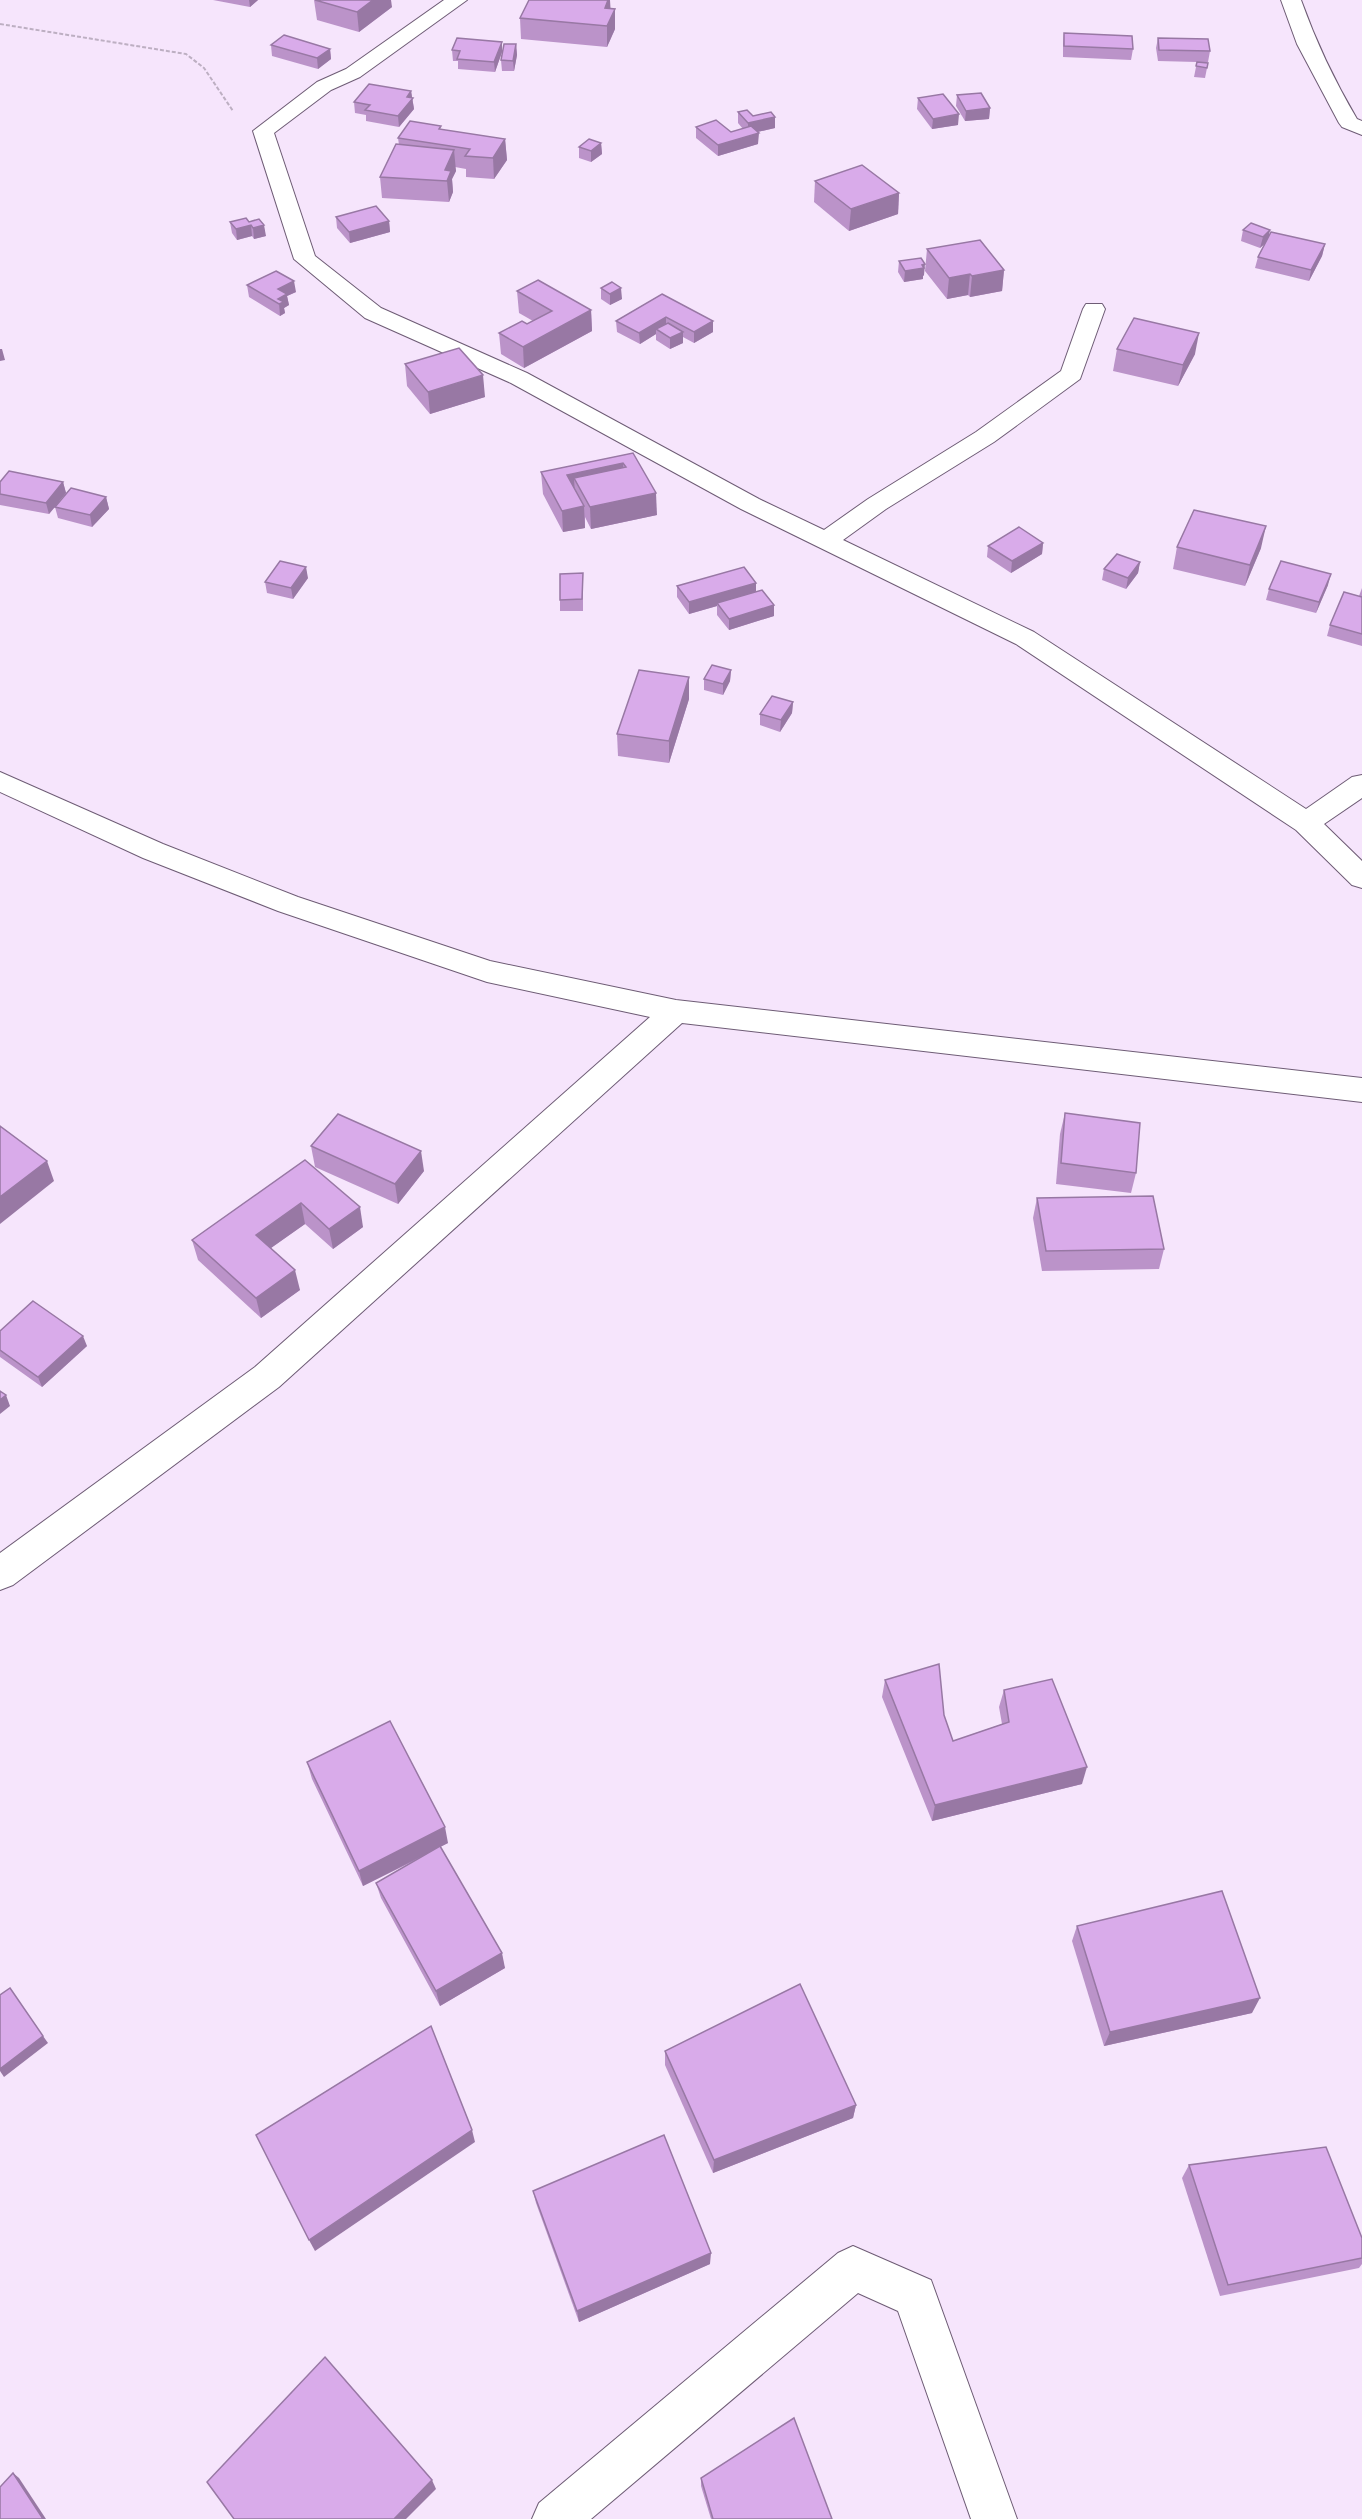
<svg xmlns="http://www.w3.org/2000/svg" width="1362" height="2519" font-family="'Space Grotesk',sans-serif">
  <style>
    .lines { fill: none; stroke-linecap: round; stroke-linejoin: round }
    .minor-casing { stroke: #6e5c75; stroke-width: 2 }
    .path { stroke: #bdafc2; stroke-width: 2; stroke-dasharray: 4 2; stroke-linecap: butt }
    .minor { fill: #fff; fill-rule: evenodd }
    .wall { fill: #bb93c9 }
    .shaded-wall { fill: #9878a4 }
    .building { fill: #d9abea; stroke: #9878a4; stroke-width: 1.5 }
  </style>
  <rect width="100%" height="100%" fill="#f6e5fc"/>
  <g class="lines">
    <g class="minor-casing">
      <g id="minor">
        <path d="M444,0H467L360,77L331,90L274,133L315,256L381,308L527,373L759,499L824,530L868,499L976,432L1061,371L1083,309L1086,304H1102L1105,309L1080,379L994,442L886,509L843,540L1034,632L1306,809L1352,777L1362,775V798L1324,824L1362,861V888L1352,885L1296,830L1016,644L741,509L511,383L365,318L294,259L253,131L317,82L346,69Z"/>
        <path d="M1281,0H1301C1316,42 1334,80 1357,119L1362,121V135L1342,127L1339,123L1297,44Z"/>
        <path d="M0,772L163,844L298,897L490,961L676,1000L1362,1078V1102L682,1023L279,1387L13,1585L0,1590V1553L255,1367L650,1017L487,982L278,911L143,858L0,792Z"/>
        <path d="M853,2246L931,2280L1017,2519H971L898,2311L858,2293L591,2519H532L539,2503L838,2253Z"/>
      </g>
    </g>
    <path class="path" d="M0,24L186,54L204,68L233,111"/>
    <use href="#minor" class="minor"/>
  </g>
  <g class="wall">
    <path d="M213,0H258L250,7Z"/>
    <path d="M314,0L392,7L359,32L317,20Z"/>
    <path d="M529,0H610V8L615,29L607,47L521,39L520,18Z"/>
    <path d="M1064,33L1133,49L1131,60L1063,57V44Z"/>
    <path d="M1158,38L1210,51L1208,62H1201L1208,63L1205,78L1194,77L1197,62L1158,61L1156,48Z"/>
    <path d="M516,44L517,55L514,71H502L501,60Z"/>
    <path d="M271,45L330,49L331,59L318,69L272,56Z"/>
    <path d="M452,50L502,52L495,72L458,69V61H453Z"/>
    <path d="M411,91L414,109L399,127L366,121V115L355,113L354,102Z"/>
    <path d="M957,95L990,108L989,119L965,121L956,106Z"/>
    <path d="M918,98L958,125L932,129L917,109Z"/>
    <path d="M738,112L753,116L775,128L757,132L758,144L718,156L696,138V127L731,132L743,129L738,123Z"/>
    <path d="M441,130L505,139L507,160L494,179L466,177V169L455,167L456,171L452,179L453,192L449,202L382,198L380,177L399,145L398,138Z"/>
    <path d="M601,143L602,154L591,162L579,158V147Z"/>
    <path d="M815,181L899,193L898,214L849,231L814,202Z"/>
    <path d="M336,217L389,221L390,232L350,243L337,228Z"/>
    <path d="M230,222H249L266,236L254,239L252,236L237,240L232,233Z"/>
    <path d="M1243,230L1269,236L1325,244L1322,256L1309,281L1255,268L1258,257L1265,243L1260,248L1241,241Z"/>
    <path d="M927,249L1004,270L1002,291L970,297L968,295L947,299L925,271Z"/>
    <path d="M899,261L924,275L923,276V279L904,282L898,272Z"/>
    <path d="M247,285L296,292L287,296L289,305L284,308L285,313L280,316L249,297Z"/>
    <path d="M601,288L622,299L610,305L601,299Z"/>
    <path d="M517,291L591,310L592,331L524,368L501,354L499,333L527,324L533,321L519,313Z"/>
    <path d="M662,294L713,321V332L694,343L683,337V343L670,349L656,340V334L640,344L617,332L616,321Z"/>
    <path d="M1117,349L1195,354L1178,386L1113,371Z"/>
    <path d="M405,364L485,397L430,414L407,386Z"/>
    <path d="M633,453L657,515L591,529L585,517V528L563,532L543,494L541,472Z"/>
    <path d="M0,482H63L66,493L59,501L106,497L109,509L92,527L58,518L55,507L49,514L0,505Z"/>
    <path d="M1043,543L1042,554L1011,573L987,557L988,546Z"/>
    <path d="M1177,547L1261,548L1245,586L1173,569Z"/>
    <path d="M1140,562L1138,573L1126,589L1102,580L1104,569Z"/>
    <path d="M583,573V611H560V600Z"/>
    <path d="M308,578L293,599L267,593L265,582Z"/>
    <path d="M756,583V592L774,605V616L729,630L717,615V606L689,614L677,597V586Z"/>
    <path d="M1328,585L1316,613L1266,600L1269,589Z"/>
    <path d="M1362,588V646L1327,636L1330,625L1359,596Z"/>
    <path d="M731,670L730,681L723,695L704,690V679Z"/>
    <path d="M689,677V699L669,763L618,756L617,734Z"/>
    <path d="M793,702L792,713L780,732L760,725V714Z"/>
    <path d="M1065,1113L1136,1173L1131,1193L1056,1184L1060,1134Z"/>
    <path d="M311,1146L424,1171L398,1204L315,1167Z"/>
    <path d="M305,1160L363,1227L333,1249L305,1224L271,1248L300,1290L261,1318L198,1260L192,1240Z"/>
    <path d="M1037,1198L1164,1249L1159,1269L1042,1271L1033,1218Z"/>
    <path d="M0,1331L87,1346L42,1387L0,1357Z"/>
    <path d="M885,1680L944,1715L953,1741L1002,1724L999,1707L1004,1690L1082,1784L932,1821L882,1697Z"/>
    <path d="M307,1762L448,1843L440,1847L505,1968L440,2006L381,1898L376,1883L422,1857L363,1886L312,1779Z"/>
    <path d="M1077,1926L1252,2013L1104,2046L1072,1941Z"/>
    <path d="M665,2051L856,2105L853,2118L713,2173L665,2065Z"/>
    <path d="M1189,2165L1362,2238V2264L1359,2268L1220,2296L1182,2178Z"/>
    <path d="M533,2191L710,2264L579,2322L536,2203Z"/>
    <path d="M701,2478L832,2519H711L701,2486Z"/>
  </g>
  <g class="shaded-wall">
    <path d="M249,0H258L250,7Z"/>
    <path d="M373,0H391L392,7L359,32L357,12Z"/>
    <path d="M608,0H610L611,17L605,8Z"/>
    <path d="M615,9V29L607,47V26Z"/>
    <path d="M502,42V52L495,72L494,62Z"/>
    <path d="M516,44L517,55L514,71L513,61Z"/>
    <path d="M330,49L331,59L318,69L317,58Z"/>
    <path d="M411,91L414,109L399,127L398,116L407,97Z"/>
    <path d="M990,108L989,119L965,121L966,111Z"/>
    <path d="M959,114L958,125L932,129L933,119Z"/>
    <path d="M775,117V128L748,134V123Z"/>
    <path d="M759,133L758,144L718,156V145Z"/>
    <path d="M505,139L507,160L494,179L493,158Z"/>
    <path d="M601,143L602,154L591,162V151Z"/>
    <path d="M454,150L456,171L452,179L453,192L449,202L447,181L445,170Z"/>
    <path d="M899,193L898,214L849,231L851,209Z"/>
    <path d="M389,221L390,232L350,243L349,232Z"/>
    <path d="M251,225L252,236L237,240L236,229Z"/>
    <path d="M264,225L266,236L254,239L253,228Z"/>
    <path d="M1270,230L1268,241L1260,248L1263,237Z"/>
    <path d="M1325,244L1322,256L1309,281L1311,270Z"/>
    <path d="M925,264L924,275L923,276V279L904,282L905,271Z"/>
    <path d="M1004,270L1002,291L970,297L972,276Z"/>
    <path d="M970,274L968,295L947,299L949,278Z"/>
    <path d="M294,281L296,292L287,296L289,305L284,308L285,313L280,316L278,289Z"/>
    <path d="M621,288L622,299L610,305V294Z"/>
    <path d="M591,310L592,331L524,368L523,347Z"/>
    <path d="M666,317V329H656V334L640,344L639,333Z"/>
    <path d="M713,321V332L694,343V332Z"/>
    <path d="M683,332V343L670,349V338Z"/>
    <path d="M1199,333L1195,354L1178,386L1183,365Z"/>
    <path d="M0,349H2L5,360L0,361Z"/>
    <path d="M483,375L485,397L430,414L428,392Z"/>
    <path d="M623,463L624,485L574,478L575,495L567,475Z"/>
    <path d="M63,482L66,493L49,514L46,503Z"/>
    <path d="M656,493L657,515L591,529L590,507Z"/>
    <path d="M106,497L109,509L92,527L90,515Z"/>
    <path d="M584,506L585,528L563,532L562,511Z"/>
    <path d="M1266,526L1261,548L1245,586L1250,565Z"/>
    <path d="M1043,543L1042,554L1011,573L1012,561Z"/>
    <path d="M1140,562L1138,573L1126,589L1128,578Z"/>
    <path d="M306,567L308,578L293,599L291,588Z"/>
    <path d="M1331,574L1328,585L1316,613L1319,602Z"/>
    <path d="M756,583V595L717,603V606L689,614V602Z"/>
    <path d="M774,605V616L729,630V619Z"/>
    <path d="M731,670L730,681L723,695V684Z"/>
    <path d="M689,677V699L669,763V741Z"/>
    <path d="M793,702L792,713L780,732L781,720Z"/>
    <path d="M421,1151L424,1171L398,1204L395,1184Z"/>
    <path d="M47,1161L54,1181L0,1224V1197Z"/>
    <path d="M301,1203L305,1224L261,1255L256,1235Z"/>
    <path d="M360,1207L363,1227L333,1249L329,1229Z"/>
    <path d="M295,1270L300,1290L261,1318L256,1298Z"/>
    <path d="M83,1336L87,1346L42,1387L38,1377Z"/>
    <path d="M6,1395L10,1406L0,1414V1400Z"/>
    <path d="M1087,1767L1082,1784L932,1821L935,1805Z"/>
    <path d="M445,1827L448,1843L363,1886L359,1871Z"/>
    <path d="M502,1953L505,1968L440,2006L436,1991Z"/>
    <path d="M1260,1998L1252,2013L1104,2046L1110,2032Z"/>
    <path d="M43,2036L48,2043L4,2077L0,2071V2069Z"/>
    <path d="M856,2105L853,2118L713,2173L714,2160Z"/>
    <path d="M472,2130L475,2142L315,2251L309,2240Z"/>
    <path d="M711,2253L710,2264L579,2322L577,2311Z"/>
    <path d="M13,2473L19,2478L46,2519H43Z"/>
    <path d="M432,2480L436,2489L406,2519H394Z"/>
  </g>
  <g class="building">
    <path d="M315,0H373L357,12Z"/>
    <path d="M529,0H608L605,8L615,9L607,26L520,18Z"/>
    <path d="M1064,33L1132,36L1133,49L1064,46Z"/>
    <path d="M284,35L330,49L317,58L271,45Z"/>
    <path d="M457,38L502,42L494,62L457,59L460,51L452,50Z"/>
    <path d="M1158,38L1208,39L1210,51L1159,50Z"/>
    <path d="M504,44H516L513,61L501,60Z"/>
    <path d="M1197,62L1208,63L1207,68L1196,66Z"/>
    <path d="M369,84L411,91L407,97L413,98L398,116L365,110L370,105L354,102Z"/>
    <path d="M981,93L990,108L966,111L957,95Z"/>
    <path d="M943,94L959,114L933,119L918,98Z"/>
    <path d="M747,110L753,116L771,112L775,117L748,123L738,112Z"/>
    <path d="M716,120L731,132L751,126L759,133L718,145L696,127Z"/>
    <path d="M410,121L441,126L439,129L505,139L493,158L465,156L470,149L398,138Z"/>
    <path d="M589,139L601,143L591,151L579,147Z"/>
    <path d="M396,144L454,150L445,170L451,171L447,181L380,177Z"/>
    <path d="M862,165L899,193L851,209L815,181Z"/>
    <path d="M376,206L389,221L349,232L336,217Z"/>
    <path d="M246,218L249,222L259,219L264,225L253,228L251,225L236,229L230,222Z"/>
    <path d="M1251,223L1270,230L1263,237L1243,230Z"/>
    <path d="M1271,232L1325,244L1311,270L1258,257Z"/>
    <path d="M980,240L1004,270L972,276L970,274L949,278L927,249Z"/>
    <path d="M921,258L925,264L922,265L924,268L905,271L899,261Z"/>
    <path d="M276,271L294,281L278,289L287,294L278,299L284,302L279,304L247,285Z"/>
    <path d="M538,280L591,310L523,347L499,333L522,321L527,324L552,311L517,291Z"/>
    <path d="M612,282L621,288L610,294L601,288Z"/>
    <path d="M662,294L713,321L694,332L666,317L639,333L616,321Z"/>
    <path d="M1134,318L1199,333L1183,365L1117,349Z"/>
    <path d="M668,323L683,332L670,338L656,329Z"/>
    <path d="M459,348L483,375L428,392L405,364Z"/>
    <path d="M633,453L656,493L590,507L574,478L626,467L623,463L567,475L584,506L562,511L541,472Z"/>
    <path d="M9,471L63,482L46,503L0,494V482Z"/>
    <path d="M71,488L106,497L90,515L55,507Z"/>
    <path d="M1194,510L1266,526L1250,565L1177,547Z"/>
    <path d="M1019,527L1043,543L1012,561L988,546Z"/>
    <path d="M1117,554L1140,562L1128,578L1104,569Z"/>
    <path d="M280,561L306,567L291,588L265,582Z"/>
    <path d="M1281,561L1331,574L1319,602L1269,589Z"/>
    <path d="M744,567L756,583L689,602L677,586Z"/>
    <path d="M583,573L582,599L560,600V574Z"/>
    <path d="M762,590L774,605L729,619L717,603Z"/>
    <path d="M1344,592L1362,597V634L1330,625Z"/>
    <path d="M712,665L731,670L723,684L704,679Z"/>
    <path d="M639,670L689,677L669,741L617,734Z"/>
    <path d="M772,696L793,702L781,720L760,714Z"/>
    <path d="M1065,1113L1140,1123L1136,1173L1061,1163Z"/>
    <path d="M338,1114L421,1151L395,1184L311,1146Z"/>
    <path d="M0,1126L47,1161L0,1197Z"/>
    <path d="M305,1160L360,1207L329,1229L301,1203L256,1235L295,1270L256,1298L192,1240Z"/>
    <path d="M1153,1196L1164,1249L1046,1251L1037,1198Z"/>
    <path d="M33,1301L83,1336L38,1377L0,1350V1331Z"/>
    <path d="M0,1391L6,1395L0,1400Z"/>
    <path d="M939,1664L944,1715L953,1741L1009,1722L1004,1690L1052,1679L1087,1767L935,1805L885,1680Z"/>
    <path d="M390,1721L445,1827L359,1871L307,1762Z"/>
    <path d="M440,1846L502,1953L436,1991L376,1883Z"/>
    <path d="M1222,1891L1260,1998L1110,2032L1077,1926Z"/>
    <path d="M800,1984L856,2105L714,2160L665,2051Z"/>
    <path d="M10,1988L43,2036L0,2069V1995Z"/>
    <path d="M431,2026L472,2130L309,2240L256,2135Z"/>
    <path d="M664,2135L711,2253L577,2311L533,2191Z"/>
    <path d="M1326,2147L1362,2238V2258L1228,2285L1189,2165Z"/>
    <path d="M325,2357L432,2480L394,2519H234L207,2482Z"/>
    <path d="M794,2418L832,2519H713L701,2478Z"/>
    <path d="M13,2473L43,2519H0V2487Z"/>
  </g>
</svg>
